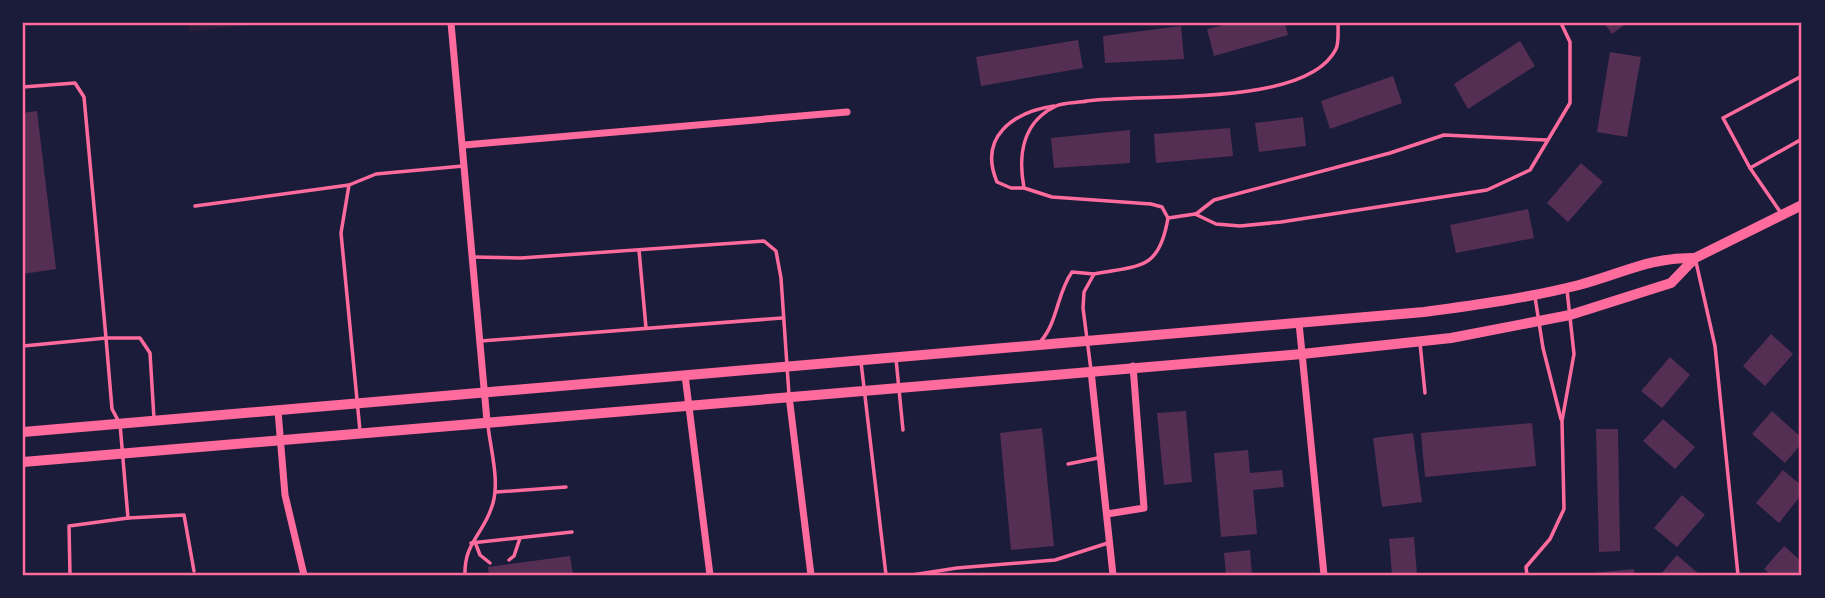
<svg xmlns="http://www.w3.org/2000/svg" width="1825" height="598" font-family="'Open Sans',sans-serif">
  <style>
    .green { fill: #2a1e3b }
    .building { fill: #542f53 }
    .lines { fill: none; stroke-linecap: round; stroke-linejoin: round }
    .service { stroke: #ff6b9d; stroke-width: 3.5 }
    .minor { stroke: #ff6b9d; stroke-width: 7 }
    .secondary { stroke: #ff6b9d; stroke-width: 10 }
    .neatline { fill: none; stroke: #ff6b9d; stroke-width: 2.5 }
  </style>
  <rect width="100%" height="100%" fill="#1b1b3a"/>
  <path class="green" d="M189,23H263L189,32Z"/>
  <g class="building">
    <path d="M1231,23H1285L1288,35L1214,56L1207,29Z"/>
    <path d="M1604,23H1627L1612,34Z"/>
    <path d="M1181,26L1184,59L1105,63L1103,36Z"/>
    <path d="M1078,40L1083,68L981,86L976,57Z"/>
    <path d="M1520,41L1535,66L1468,109L1454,84Z"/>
    <path d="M1610,52L1641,57L1627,137L1597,132Z"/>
    <path d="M1393,76L1402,103L1330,129L1321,101Z"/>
    <path d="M37,111L56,269L23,274V113Z"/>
    <path d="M1303,117L1306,146L1259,152L1255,123Z"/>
    <path d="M1230,128L1233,156L1156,163L1154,134Z"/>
    <path d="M1130,130V163L1054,168L1051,138Z"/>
    <path d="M1581,163L1603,182L1568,222L1547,203Z"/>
    <path d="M1528,209L1534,238L1456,253L1450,225Z"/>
    <path d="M1771,334L1793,354L1765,386L1743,366Z"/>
    <path d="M1670,357L1690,375L1662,408L1641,391Z"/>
    <path d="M1186,411L1192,482L1164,485L1157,413Z"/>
    <path d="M1772,411L1802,438V443L1785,463L1752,434Z"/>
    <path d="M1663,419L1695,447L1675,469L1643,441Z"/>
    <path d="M1532,423L1536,466L1425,477L1421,433Z"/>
    <path d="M1042,428L1054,546L1011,550L1000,433Z"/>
    <path d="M1596,429H1618L1620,551L1599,552Z"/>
    <path d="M1413,433L1422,502L1382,507L1373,438Z"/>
    <path d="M1248,450L1250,473L1282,470L1284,487L1253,490L1257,534L1221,537L1214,453Z"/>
    <path d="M1783,470L1802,486V494L1779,523L1756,503Z"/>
    <path d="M1682,495L1705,515L1677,547L1654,528Z"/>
    <path d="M1414,537L1417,575H1392L1389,539Z"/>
    <path d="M1784,546L1802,562V575H1771L1764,569Z"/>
    <path d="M1250,550L1252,575H1226L1224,553Z"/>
    <path d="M1677,555L1700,575H1660Z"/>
    <path d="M570,556L573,575H489L488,567Z"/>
    <path d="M1634,569L1635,575H1593V573Z"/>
  </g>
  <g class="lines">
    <g class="service">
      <path d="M23,87L75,83L84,97L106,338L23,346"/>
      <path d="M1750,168L1802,139"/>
      <path d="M1024,188H1011L997,182C978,137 1013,112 1054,106"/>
      <path d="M195,206L349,185"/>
      <path d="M1781,213L1750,168L1723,118L1802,76"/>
      <path d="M1196,214L1214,200L1390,153L1444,135L1547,140"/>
      <path d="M1168,218L1195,214L1216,224L1240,226L1281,222L1487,190L1530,170L1570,103V42L1561,23"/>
      <path d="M639,250L646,328"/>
      <path d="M474,257L521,258L764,241L776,251L781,278L789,395"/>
      <path d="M1696,262L1715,346L1738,575"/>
      <path d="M1535,297L1543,348L1561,419"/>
      <path d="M481,341L782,318"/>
      <path d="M1041,341C1058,321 1057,293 1072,272L1094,274"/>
      <path d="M1420,343L1425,393"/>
      <path d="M896,359L903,430"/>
      <path d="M861,362L886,575"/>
      <path d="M1091,370L1083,308L1084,292L1094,274C1140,265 1159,271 1168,218L1162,207L1151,204L1052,197L1024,188C1018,156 1022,122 1056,106C1064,102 1078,103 1087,101C1145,93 1307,108 1336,49C1339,43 1338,30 1338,23"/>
      <path d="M360,431L341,233L349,185L376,174L463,166"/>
      <path d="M1068,464L1098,458"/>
      <path d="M496,492L566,487"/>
      <path d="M128,518L120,424L112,409L106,338H140L150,353L154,419"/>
      <path d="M475,542L480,555L490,563"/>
      <path d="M471,543L572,532"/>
      <path d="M509,560L514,556L520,538"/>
      <path d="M70,575L69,526L128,518L184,515L194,571"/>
      <path d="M465,575C464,544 482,535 491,509C501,485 491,452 488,426"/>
      <path d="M912,575L957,568L1055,560L1108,543"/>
      <path d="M1527,575L1526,567L1550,539L1564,509L1562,421L1574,354L1567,290"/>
    </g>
    <g class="minor">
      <path d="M451,23L487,421"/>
      <path d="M464,145L847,112"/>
      <path d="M1299,323L1324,575"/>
      <path d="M1091,371L1113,575"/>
      <path d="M685,375L710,575"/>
      <path d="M789,396L811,575"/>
      <path d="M278,411L285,495L304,575"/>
      <path d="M1107,514L1144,508L1133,366"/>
    </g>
    <g class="secondary">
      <path d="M23,432L1424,312C1476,305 1528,298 1579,285C1621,274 1650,257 1695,258"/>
      <path d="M23,462L1302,354L1451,338L1570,315L1671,283L1695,258L1802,205"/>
    </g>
  </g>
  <rect width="1825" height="598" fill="none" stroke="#1b1b3a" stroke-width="49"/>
  <rect x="24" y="24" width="1776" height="550" class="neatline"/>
</svg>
